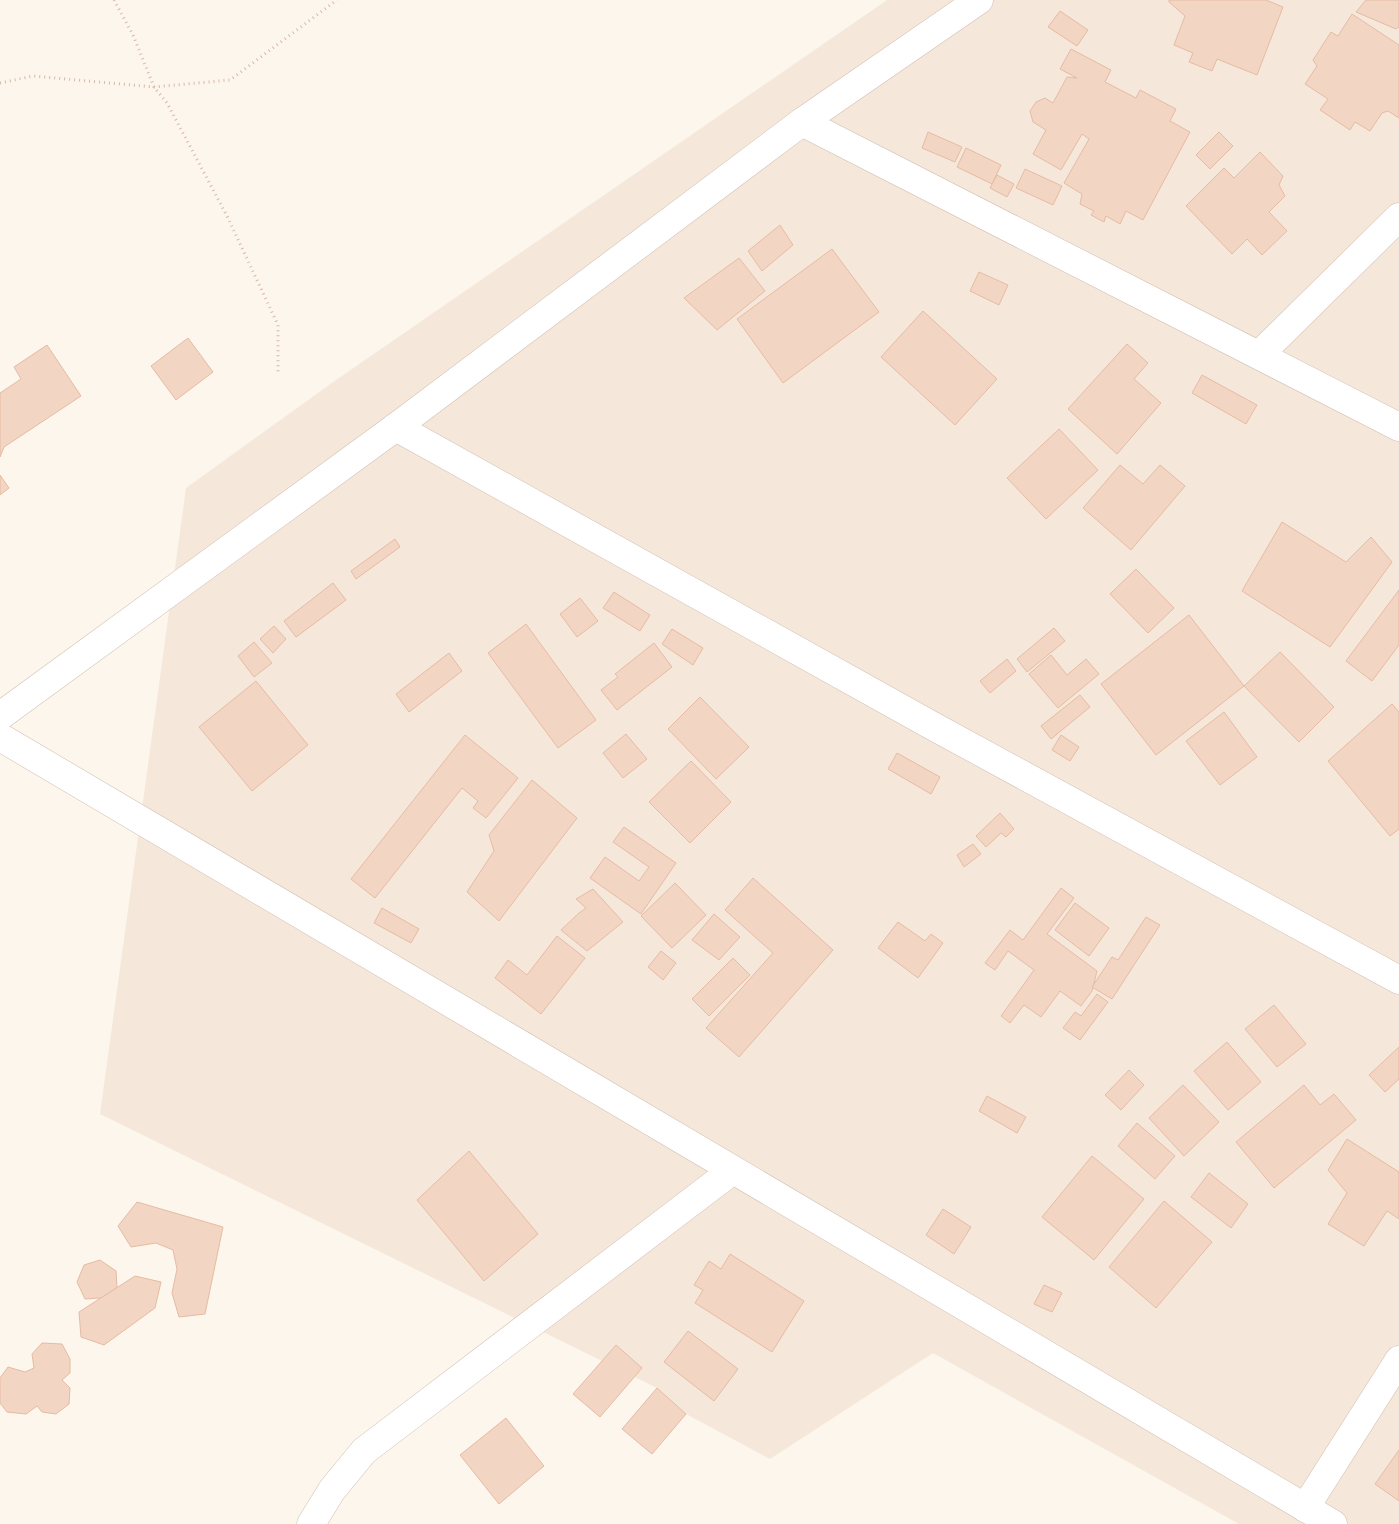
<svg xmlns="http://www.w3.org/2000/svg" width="1399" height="1524" font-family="'Sofia Sans Condensed',sans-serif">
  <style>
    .residential { fill: #f5e8da }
    .building { fill: #f3d5c3; stroke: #e6bba3 }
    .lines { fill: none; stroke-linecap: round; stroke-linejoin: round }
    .street-casing { stroke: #d1beb0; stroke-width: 29 }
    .path { stroke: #d9b8a5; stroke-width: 3; stroke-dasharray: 1 4; stroke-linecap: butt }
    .street { stroke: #fff; stroke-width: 28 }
  </style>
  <rect width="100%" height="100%" fill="#fdf6ec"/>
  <path class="residential" d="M887,0H1399V1524H1239L933,1353L770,1459L686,1414L657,1388L100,1114L186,488L336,380Z"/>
  <g class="building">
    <path d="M1169,0H1266L1283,7L1257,75L1217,59L1212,71L1189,62L1193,53L1174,45L1185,16L1169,2Z"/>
    <path d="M1366,0H1399V27L1396,29L1356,12Z"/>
    <path d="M1060,11L1088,30L1077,46L1048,27Z"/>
    <path d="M1352,14L1399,45V118L1388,111L1382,113L1370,131L1355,122L1350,130L1320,110L1328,99L1305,84L1317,66L1313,60L1331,32L1338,36Z"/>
    <path d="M1071,49L1111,70L1105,82L1136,98L1140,90L1176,109L1170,121L1190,132L1143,220L1126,211L1120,224L1106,216L1104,222L1091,215L1094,211L1080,204L1082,194L1064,183L1089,139L1082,134L1061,170L1033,154L1046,130L1033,122L1030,111L1036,102L1045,98L1053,103L1067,77L1077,78L1060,69Z"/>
    <path d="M928,132L962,147L955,162L922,148Z"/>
    <path d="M1219,132L1233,146L1210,169L1196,155Z"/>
    <path d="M966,148L1001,165L992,184L957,167Z"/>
    <path d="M1260,152L1283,176L1279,185L1285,196L1269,212L1287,231L1262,255L1247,239L1232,254L1186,206L1224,168L1234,178Z"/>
    <path d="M1025,169L1062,186L1053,205L1016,188Z"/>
    <path d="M997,175L1014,184L1007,197L990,188Z"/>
    <path d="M780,225L793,245L762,271L748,251Z"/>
    <path d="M832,249L879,312L783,383L737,319Z"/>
    <path d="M739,258L765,291L717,330L684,298Z"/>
    <path d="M979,272L1008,285L999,305L970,291Z"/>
    <path d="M923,311L997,379L955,425L881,357Z"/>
    <path d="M188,338L213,372L176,400L151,366Z"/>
    <path d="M1127,344L1148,363L1134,379L1161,403L1117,454L1068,409Z"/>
    <path d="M47,345L81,396L4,447L0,457V393L21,379L14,367Z"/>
    <path d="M1202,375L1257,405L1246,424L1192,393Z"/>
    <path d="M1059,429L1098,470L1046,519L1007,478Z"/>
    <path d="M1120,465L1143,484L1160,465L1185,486L1131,550L1083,508Z"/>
    <path d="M0,475L9,488L0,495Z"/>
    <path d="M1282,522L1346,562L1371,537L1392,562L1330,647L1242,591Z"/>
    <path d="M395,539L400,547L356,579L351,571Z"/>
    <path d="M1136,569L1174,608L1148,633L1110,594Z"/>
    <path d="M333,583L346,600L296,637L284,621Z"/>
    <path d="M1399,590V645L1372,681L1346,661Z"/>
    <path d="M614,592L650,615L640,631L603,608Z"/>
    <path d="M580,598L598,621L577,637L560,614Z"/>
    <path d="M1189,615L1244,686L1156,755L1101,684Z"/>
    <path d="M526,624L596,720L558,748L488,653Z"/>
    <path d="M274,626L286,639L273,653L260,639Z"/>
    <path d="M1054,628L1065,641L1027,672L1017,659Z"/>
    <path d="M672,629L703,648L693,665L662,644Z"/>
    <path d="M254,642L272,663L254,677L238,656Z"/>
    <path d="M654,643L672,667L617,710L601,690L618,677L615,674Z"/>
    <path d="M1280,652L1334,707L1299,742L1244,686Z"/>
    <path d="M449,653L462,671L409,712L396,694Z"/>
    <path d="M1051,655L1067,675L1086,659L1099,674L1058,708L1029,674Z"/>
    <path d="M1007,659L1016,671L990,693L980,681Z"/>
    <path d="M256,681L308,745L252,791L199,727Z"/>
    <path d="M1080,695L1090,707L1051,739L1041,726Z"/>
    <path d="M700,697L749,747L716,779L668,729Z"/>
    <path d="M1392,704L1399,712V829L1390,836L1328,761Z"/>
    <path d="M1224,712L1257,757L1220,785L1186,741Z"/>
    <path d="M626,734L647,759L623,778L603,753Z"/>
    <path d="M465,735L518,778L486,818L473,808L478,801L462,788L375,898L351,879Z"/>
    <path d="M1061,735L1079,747L1070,761L1052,750Z"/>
    <path d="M897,753L940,777L931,794L888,769Z"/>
    <path d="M691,761L731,802L690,843L649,802Z"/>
    <path d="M532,780L577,818L499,921L467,892L494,851L489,835Z"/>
    <path d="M1000,813L1014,829L1006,837L1001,833L986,847L976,836Z"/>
    <path d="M624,827L676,863L641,914L590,878L605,857L639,881L649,867L613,842Z"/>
    <path d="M973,844L981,854L964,867L957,855Z"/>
    <path d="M753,878L833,950L739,1057L706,1028L773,953L725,910Z"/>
    <path d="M675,883L706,915L672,948L641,916Z"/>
    <path d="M1061,888L1074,898L1047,934L1097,971L1092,991L1081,1006L1060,991L1041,1017L1024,1005L1010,1023L1001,1016L1034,970L1008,951L995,970L985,963L1010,930L1023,940Z"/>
    <path d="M593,889L623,922L587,951L561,930L579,913L586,908L576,899Z"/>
    <path d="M1075,903L1109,928L1089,956L1055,930Z"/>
    <path d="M382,908L419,929L411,943L374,923Z"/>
    <path d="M714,914L740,937L719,960L692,940Z"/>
    <path d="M1146,917L1160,925L1112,999L1092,987L1112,957L1118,960Z"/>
    <path d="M898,922L925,941L931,934L943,943L918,978L878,948Z"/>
    <path d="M557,936L585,958L541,1014L495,978L508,960L527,975Z"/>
    <path d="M661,951L676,963L663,980L648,967Z"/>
    <path d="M733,958L750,975L709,1016L692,999Z"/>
    <path d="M1097,994L1108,1002L1080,1040L1063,1028L1075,1012L1081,1016Z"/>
    <path d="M1274,1005L1306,1044L1277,1067L1245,1029Z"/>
    <path d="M1227,1042L1261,1082L1228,1110L1194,1071Z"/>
    <path d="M1399,1047V1079L1385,1092L1369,1075Z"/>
    <path d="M1129,1070L1144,1085L1121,1110L1105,1095Z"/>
    <path d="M1183,1085L1219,1122L1184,1156L1149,1118Z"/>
    <path d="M1304,1085L1320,1105L1334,1094L1356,1120L1274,1188L1236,1142Z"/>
    <path d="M987,1096L1026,1117L1017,1133L979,1111Z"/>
    <path d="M1137,1123L1175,1156L1155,1179L1118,1146Z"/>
    <path d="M1347,1139L1399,1172V1219L1387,1211L1364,1246L1328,1224L1347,1193L1328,1170Z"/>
    <path d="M469,1151L538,1234L484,1281L417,1200Z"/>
    <path d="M1092,1156L1144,1199L1094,1260L1042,1217Z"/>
    <path d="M1209,1173L1248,1204L1231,1228L1191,1197Z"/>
    <path d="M1164,1201L1212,1242L1156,1308L1109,1267Z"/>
    <path d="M137,1202L223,1227L205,1314L179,1317L172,1293L177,1269L173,1250L156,1243L131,1247L118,1226Z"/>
    <path d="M943,1209L971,1227L954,1254L926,1235Z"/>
    <path d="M730,1254L804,1301L772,1352L695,1303L703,1290L694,1285L709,1261L721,1269Z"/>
    <path d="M100,1260L116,1271L117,1288L101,1298L85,1299L77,1282L84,1265Z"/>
    <path d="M135,1276L161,1282L155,1308L104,1345L81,1337L79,1312Z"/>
    <path d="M1044,1285L1062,1293L1052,1312L1034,1304Z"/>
    <path d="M688,1331L738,1369L714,1401L664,1362Z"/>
    <path d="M42,1343L62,1344L70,1359V1373L62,1380L70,1388L69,1404L56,1414L42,1412L37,1406L26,1414L7,1412L0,1403V1378L8,1367L25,1372L34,1368L32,1354Z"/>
    <path d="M616,1345L642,1368L600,1417L573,1394Z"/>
    <path d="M657,1388L686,1414L652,1454L622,1429Z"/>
    <path d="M506,1418L544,1466L499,1504L460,1455Z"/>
    <path d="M1399,1450V1501L1375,1484Z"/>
  </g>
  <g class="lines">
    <g class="street-casing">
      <g id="street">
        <path d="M802,122L1399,427"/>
        <path d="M1259,355L1399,217"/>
        <path d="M396,427L931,725L1399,980"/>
        <path d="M0,716L396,427L802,122L979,0"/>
        <path d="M0,737L1333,1524"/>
        <path d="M1305,1508L1399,1360"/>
        <path d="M311,1524L332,1490L364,1451L733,1170"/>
      </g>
    </g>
    <g class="path">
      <path d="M114,0L133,35L154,87L167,103L227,216L278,325V373"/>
      <path d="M0,83L33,76L154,87L230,80L337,0"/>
    </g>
    <use href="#street" class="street"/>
  </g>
</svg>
